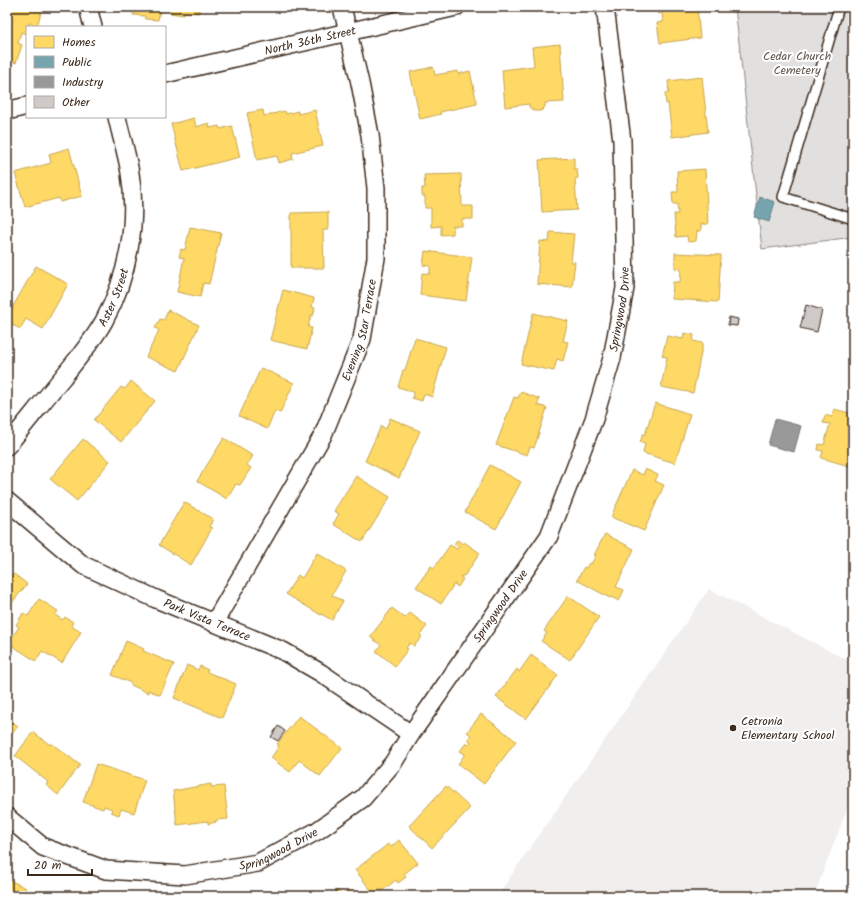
<svg xmlns="http://www.w3.org/2000/svg" width="860" height="903" font-family="Kalam,sans-serif">
  <style>
    .built { fill: #f1efee }
    .green { fill: #e2e0de; stroke: #8e857e }
    .homes { fill: #ffd966; stroke: #c4a450 }
    .public { fill: #76a5af; stroke: #648084 }
    .industry { fill: #999; stroke: #7d7874 }
    .building { fill: #cfcac7; stroke: #3b2a1e }
    .lines { fill: none; stroke-linecap: round; stroke-linejoin: round }
    .lane-casing { stroke: #3b2a1e; stroke-width: 12 }
    .street-casing { stroke: #3b2a1e; stroke-width: 20 }
    .lane { stroke: #fff; stroke-width: 9 }
    .street { stroke: #fff; stroke-width: 17 }
    .poi-dot { fill: #3b2a1e; stroke: #fff; stroke-width: 1.5 }
    .labels { text-anchor: middle; dominant-baseline: central; stroke-width: 4; stroke-linejoin: round; paint-order: stroke }
    .street-label { font-size: 12px; fill: #3b2a1e; stroke: #fff }
    .park-label { font-size: 12px; fill: #65584e; stroke: #fff }
    .poi-label { font-size: 12px; fill: #3b2a1e; stroke: #fff; text-anchor: start }
  </style>
  <rect width="100%" height="100%" fill="#fff"/>
  <filter id="ink" filterUnits="userSpaceOnUse"><feTurbulence type="fractalNoise" baseFrequency=".025" numOctaves="2"/><feDisplacementMap in="SourceGraphic" scale="8" xChannelSelector="R" yChannelSelector="G"/><feConvolveMatrix kernelMatrix="1 2 1 2 8 2 1 2 1" color-interpolation-filters="sRGB"/></filter>
  <g filter="url(#ink)">
    <path class="built" d="M709,589L853,663V793L814,896H497Z"/>
    <path class="green" d="M735,7H853V237L762,249Z"/>
    <g class="homes">
      <path d="M7,7H43L37,26L29,23L25,34L21,32L18,43L22,45L16,63L7,60Z"/>
      <path d="M134,7H199V13L184,12V15L170,13L171,11L160,10L158,20L145,19V16L133,15Z"/>
      <path d="M658,7H697L700,38L660,43L657,23L663,22L662,13L658,14Z"/>
      <path d="M560,44L564,102L545,103V107L541,111H534L529,107V104L505,107L502,70L534,66L532,47Z"/>
      <path d="M433,67L435,75L458,71V74L470,71L477,104L440,112L441,114L420,119L410,72Z"/>
      <path d="M702,77L708,132L672,137L668,103L666,104L665,93H669L668,81Z"/>
      <path d="M263,110L264,116L285,111L286,114L298,111V114L315,110L323,146L292,153L293,159L279,163L277,156L257,160L247,113Z"/>
      <path d="M194,118L196,127L209,123L210,128L219,126L220,129L232,126L240,157L183,171L171,124Z"/>
      <path d="M69,148L82,196L60,202L59,198L25,207L15,173L51,163L49,154Z"/>
      <path d="M574,158V169H577L578,178L575,179L577,210L542,212L539,160Z"/>
      <path d="M705,169L708,224H701V231H697L696,241L688,242L687,236L676,237L674,214H678L677,204H673L672,192H678L677,171Z"/>
      <path d="M461,174L462,206H473V219H462V226H453V234L441,235V226L431,227V208H425V196H422V188H425L424,175Z"/>
      <path d="M328,212V230H323L324,268H291V213Z"/>
      <path d="M190,227L221,233L209,284L203,283L200,297L177,292L184,258L179,257L181,249L185,250Z"/>
      <path d="M550,232L574,234L571,262H575L572,287L537,284L540,241L549,242Z"/>
      <path d="M425,251L472,257L466,301L420,295L422,273L430,274V266L423,265Z"/>
      <path d="M675,253L721,255L718,302L672,299L673,282H680L681,269L675,268Z"/>
      <path d="M36,266L68,284L43,329L26,319L20,329L7,322V317Z"/>
      <path d="M283,290L314,298L312,307L315,308L313,316L311,315L308,327L312,328L307,349L270,340Z"/>
      <path d="M168,310L199,325L178,371L146,357L159,330L155,328L160,319L164,320Z"/>
      <path d="M533,313L568,321L563,341L568,342L563,361L557,359L554,371L521,364Z"/>
      <path d="M684,333L694,335L693,341L703,343L693,393L661,387L667,357L662,356L667,336L683,339Z"/>
      <path d="M415,338L446,347L432,397L424,394L422,401L412,398L414,392L398,387L403,370H405Z"/>
      <path d="M261,368L294,383L280,413L275,411L267,429L239,416Z"/>
      <path d="M131,381L155,401L121,442L94,420L121,387L125,389Z"/>
      <path d="M521,392L540,399L537,405L547,408L534,448L530,447L527,455L496,445L514,397L518,398Z"/>
      <path d="M655,403L690,414L675,463L643,453L645,443L640,442L643,434H645Z"/>
      <path d="M834,409L853,414V467L821,458L823,451L818,450L819,444L824,445L830,424L823,423L825,415L832,417Z"/>
      <path d="M390,418L420,431L399,478L365,461L381,426L386,429Z"/>
      <path d="M224,438L253,456L247,465L251,468L240,485L236,484L227,499L197,481Z"/>
      <path d="M83,439L110,461L77,501L50,479Z"/>
      <path d="M490,465L521,482L496,529L465,512Z"/>
      <path d="M645,469L658,475L655,481L664,485L644,531L611,517L632,470L643,475Z"/>
      <path d="M356,476L390,497L362,542L333,524L339,514L334,511Z"/>
      <path d="M184,502L213,519L209,527L212,528L191,565L159,545Z"/>
      <path d="M605,534L634,549L616,587L624,590L619,601L611,597L610,598L577,580L584,567L586,568L589,563L591,564L596,555H594Z"/>
      <path d="M457,540L463,544L464,542L480,553L465,575L460,577L463,579L458,587L454,584L441,604L416,587L431,566L434,568L450,545L457,549L459,547L454,544Z"/>
      <path d="M317,553L346,571L332,595L343,601L332,620L321,614V615L286,594L298,575L302,578Z"/>
      <path d="M7,571L12,576L14,574L27,584L7,609Z"/>
      <path d="M568,596L599,617L570,660L541,641L547,633L544,631Z"/>
      <path d="M39,599L58,611L55,615L63,620L65,617L73,622L71,626L81,632L62,663L42,651L36,661L8,643L19,627L16,625L23,613L28,616Z"/>
      <path d="M392,608L405,618L410,613L427,626L420,635L422,637L414,646L410,643L406,648L408,649L395,666L376,651L381,645L370,637Z"/>
      <path d="M126,641L144,649L143,651L174,664L160,695L148,690V693L131,685V683L112,675Z"/>
      <path d="M531,655L558,675L526,719L496,697L517,669L519,672Z"/>
      <path d="M187,665L198,670L200,666L208,670L207,672L236,684L222,718L174,698Z"/>
      <path d="M481,714L516,741L484,784L458,764L465,754L460,751L466,743L468,745L471,742L468,739L471,735L467,732Z"/>
      <path d="M299,716L342,748L320,776L299,760L290,772L271,758L279,746L277,744Z"/>
      <path d="M7,718L18,726L7,740Z"/>
      <path d="M33,732L50,745L51,743L80,765L58,795L46,785L48,782L15,756Z"/>
      <path d="M96,764L145,780L134,813L121,809L119,815L111,812L112,809L104,806L103,809L83,802Z"/>
      <path d="M211,784V787L224,786L228,819L216,820V822L208,824V821L177,825L173,791Z"/>
      <path d="M446,786L470,808L432,848L409,826Z"/>
      <path d="M399,840L418,863L404,874L406,877L398,883L396,880L382,891L380,889L374,894L355,870L388,844L391,847Z"/>
      <path d="M7,879L26,888L23,893L28,896L31,890L43,896H7Z"/>
      <path d="M338,890L341,895L350,890L353,896H328Z"/>
    </g>
    <path class="public" d="M760,197L775,202L769,222L754,217Z"/>
    <path class="industry" d="M775,419L801,426L794,452L768,445Z"/>
    <g class="building">
      <path d="M806,305L822,310L817,332L800,328Z"/>
      <path d="M729,317L738,319L737,326L728,325Z"/>
      <path d="M278,726L285,731L278,741L271,737Z"/>
    </g>
    <g class="lines">
      <g class="lane-casing">
        <path id="lane" d="M839,7L783,197L853,219"/>
      </g>
      <g class="street-casing">
        <g id="street">
          <path d="M88,7L93,27"/>
          <path id="s1" d="M165,74L456,7"/>
          <path d="M7,111L27,106"/>
          <path id="s2" d="M7,446C26,423 44,400 63,377C77,359 93,341 104,321C128,277 138,223 130,173C127,154 121,136 117,117"/>
          <path id="s3" d="M7,501L83,565L156,599L283,651L321,673L411,734"/>
          <path id="s4" d="M214,623L323,435L362,339L376,258V188L370,135L360,83L342,7"/>
          <path id="s5" d="M7,817L43,847L106,870L185,875L258,863L317,831L363,798L393,763L411,734L549,536L594,419L612,358L625,288L622,141L605,7"/>
        </g>
      </g>
      <use href="#lane" class="lane"/>
      <use href="#street" class="street"/>
    </g>
  </g>
  <circle class="poi-dot" cx="733" cy="728" r="4"/>
  <g class="labels">
    <g class="street-label">
      <text stroke="none"><textPath href="#s1" startOffset="149">North 36th Street</textPath></text>
      <text stroke="none"><textPath href="#s2" startOffset="184">Aster Street</textPath></text>
      <text stroke="none"><textPath href="#s5" startOffset="951">Springwood Drive</textPath></text>
      <text stroke="none"><textPath href="#s4" startOffset="329">Evening Star Terrace</textPath></text>
      <text stroke="none"><textPath href="#s5" startOffset="627">Springwood Drive</textPath></text>
      <text stroke="none"><textPath href="#s3" startOffset="235">Park Vista Terrace</textPath></text>
      <text stroke="none"><textPath href="#s5" startOffset="291">Springwood Drive</textPath></text>
    </g>
    <g class="park-label">
      <text x="797" y="56">Cedar Church<tspan x="797" dy="14">Cemetery</tspan></text>
    </g>
    <g class="poi-label">
      <text x="741" y="721">Cetronia<tspan x="741" dy="14">Elementary School</tspan></text>
    </g>
  </g>
  <rect width="860" height="903" fill="none" stroke="#fff" stroke-width="24"/>
  <rect x="12" y="12" width="836" height="879" fill="none" stroke="#3b2a1e" stroke-width="1.5" filter="url(#ink)"/>
  <rect x="26" y="26" width="140" height="92" fill="#ffffff" stroke="#b1aaa5"/>
  <rect x="34" y="36" width="20" height="12" fill="#ffd966" stroke="#b1aaa5"/>
  <text x="62" y="46" font-size="12" fill="#3b2a1e">Homes</text>
  <rect x="34" y="56" width="20" height="12" fill="#76a5af" stroke="#b1aaa5"/>
  <text x="62" y="66" font-size="12" fill="#3b2a1e">Public</text>
  <rect x="34" y="76" width="20" height="12" fill="#999999" stroke="#b1aaa5"/>
  <text x="62" y="86" font-size="12" fill="#3b2a1e">Industry</text>
  <rect x="34" y="96" width="20" height="12" fill="#cfcac7" stroke="#b1aaa5"/>
  <text x="62" y="106" font-size="12" fill="#3b2a1e">Other</text>
  <path d="M28 869v6h64v-6" fill="none" stroke="#3b2a1e" stroke-width="2"/>
  <text x="34" y="869" font-size="12" fill="#3b2a1e" stroke="#ffffff" stroke-width="3" paint-order="stroke">20 m</text>
</svg>
